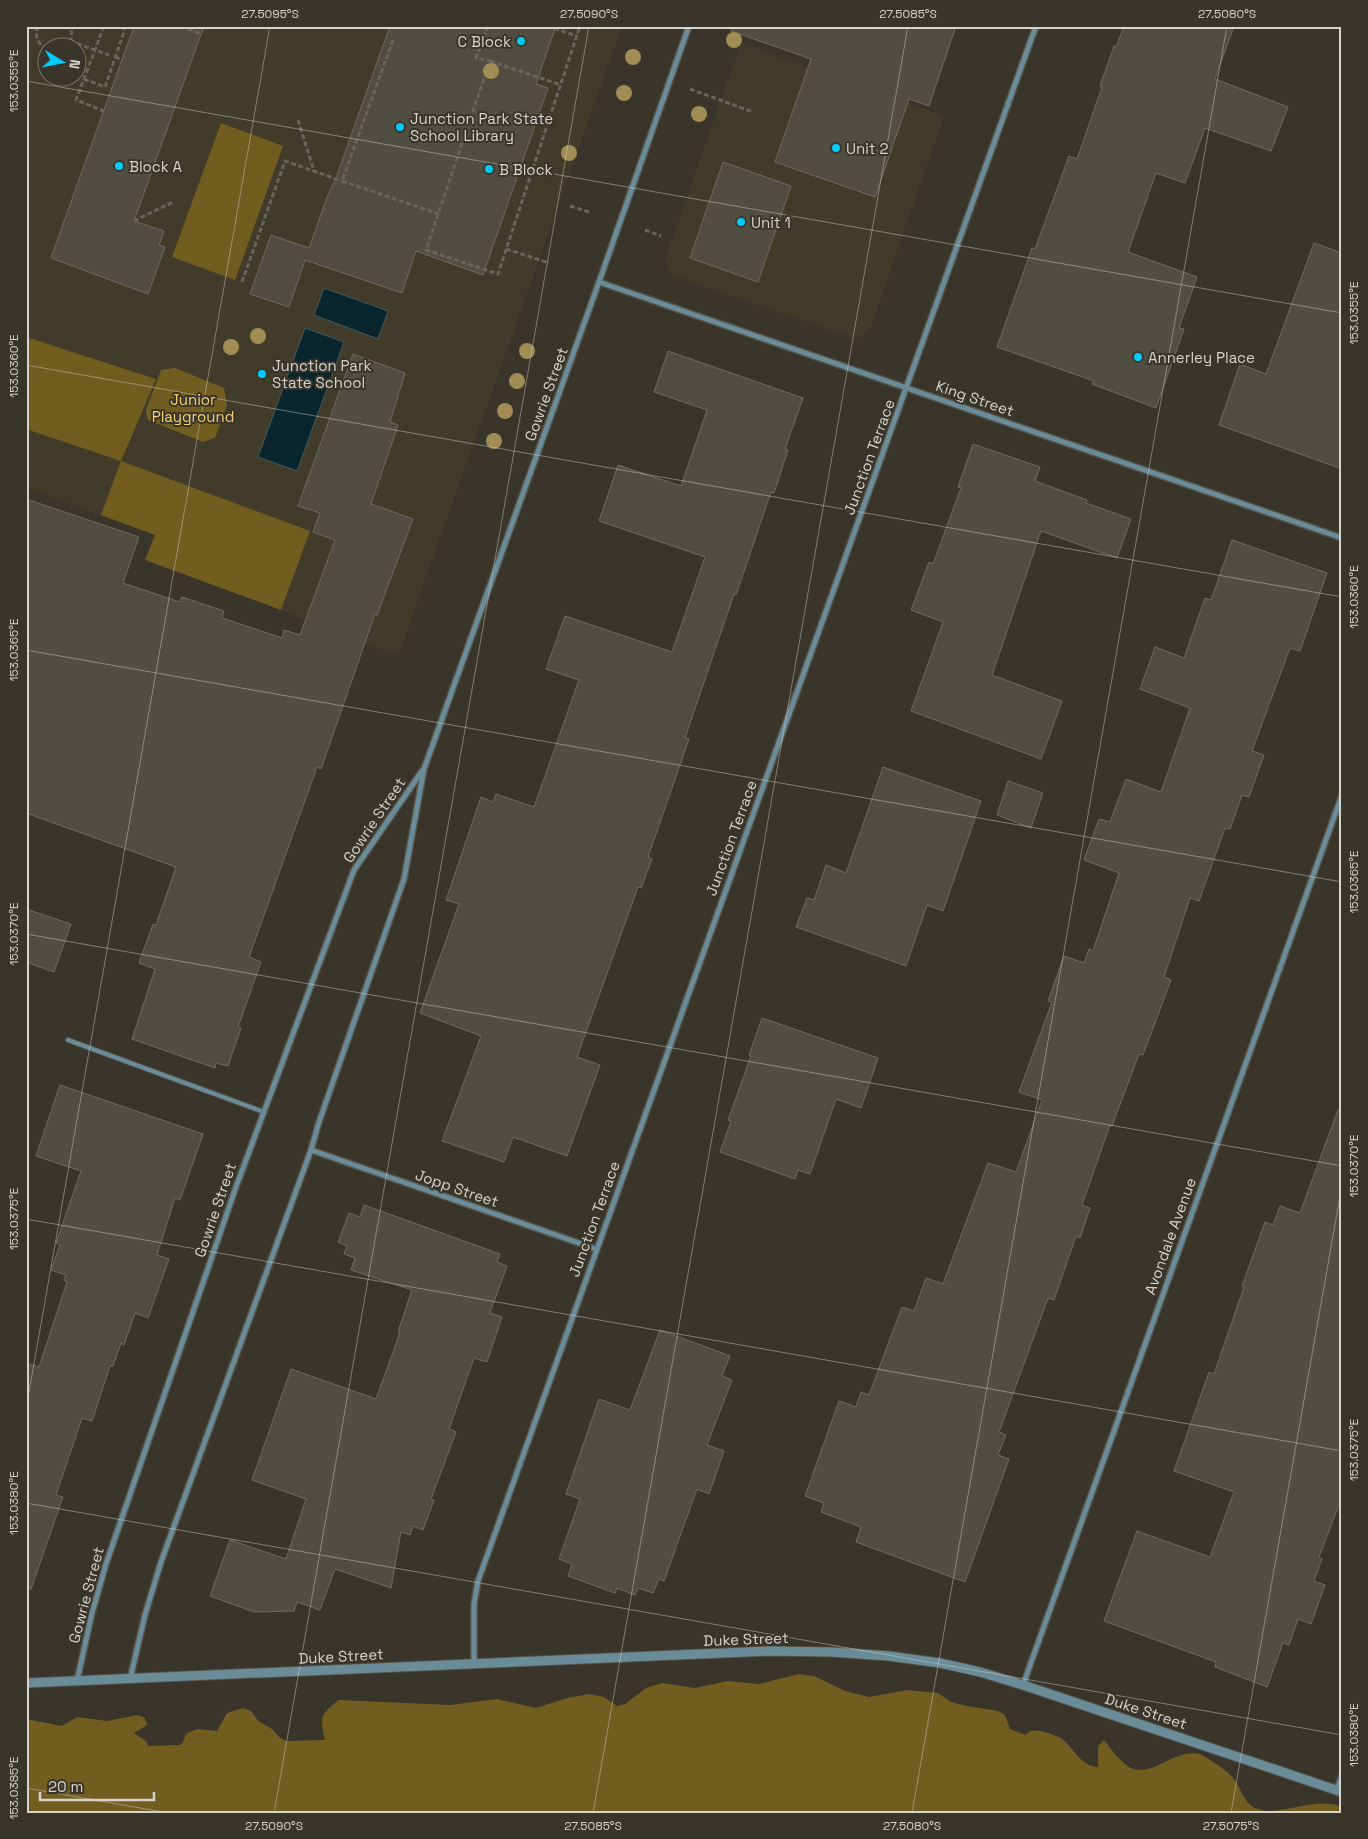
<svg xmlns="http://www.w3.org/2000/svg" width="1368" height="1839" font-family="'Space Grotesk',sans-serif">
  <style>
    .built { fill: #413b2a; fill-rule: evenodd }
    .green { fill: #725d20 }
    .water { fill: #09252e; stroke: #465a5e }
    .building { fill: #514d42; stroke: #706c60 }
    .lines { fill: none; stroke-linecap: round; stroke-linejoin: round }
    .service-casing { stroke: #555248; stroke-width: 6 }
    .minor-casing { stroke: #555248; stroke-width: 8 }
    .tertiary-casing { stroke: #555248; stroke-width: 11 }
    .path { stroke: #68655c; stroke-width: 3; stroke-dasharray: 5 2.5; stroke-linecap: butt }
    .service { stroke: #6a8c98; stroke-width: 4 }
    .minor { stroke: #6a8c98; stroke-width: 5 }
    .tertiary { stroke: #6a8c98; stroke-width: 9 }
    .tree { fill: #a18c53 }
    .ticks { fill: none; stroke: #d6d4cd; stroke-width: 1; stroke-opacity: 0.45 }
    .poi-dot { fill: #00cbf9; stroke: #39352b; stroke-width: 2 }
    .labels { text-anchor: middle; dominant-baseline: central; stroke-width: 4; stroke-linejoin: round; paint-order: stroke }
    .poi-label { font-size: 15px; fill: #d6d4cd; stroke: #39352b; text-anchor: start }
    .street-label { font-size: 15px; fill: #d6d4cd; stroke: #39352b }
    .park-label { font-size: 15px; fill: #f6d373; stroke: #39352b }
    .neatline { fill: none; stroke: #d6d4cd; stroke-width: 2 }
    .ticks-label { font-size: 12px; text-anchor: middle; fill: #d6d4cd }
  </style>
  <rect width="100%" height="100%" fill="#39352b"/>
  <g class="built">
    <path d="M26,26H622L398,656L281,610L145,560L155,535L26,488ZM48,48H78V78H48Z"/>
    <path d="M741,43L944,116L870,329L856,339L672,275L665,260Z"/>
  </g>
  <g class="green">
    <path d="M221,123L283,146L235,280L172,257Z"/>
    <path d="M26,337L156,379L121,461L310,531L281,610L145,560L155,535L101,515L121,461L26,429Z"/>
    <path d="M175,368L224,388L227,405L215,438L203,442L148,420L146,410L161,370Z"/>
    <path d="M798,1674L814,1676L845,1691L869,1697L907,1690L938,1693L951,1702L967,1706L998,1711L1005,1715L1010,1729L1025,1735C1025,1735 1031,1731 1031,1731C1038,1729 1056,1735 1062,1739C1075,1749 1080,1766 1098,1767V1746L1104,1740C1110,1747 1116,1757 1124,1763C1147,1785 1173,1747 1199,1754C1206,1756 1229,1772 1233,1778C1241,1787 1243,1802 1255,1808C1277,1819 1314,1795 1342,1807V1813H26V1719L62,1726L77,1717L107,1721L138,1715L145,1718L147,1725L134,1733L146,1741L148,1746L180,1745L183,1742L186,1734L197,1729L217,1731L227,1713L243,1708L251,1711L258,1721L272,1729L280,1738L287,1741L325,1740C320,1718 319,1715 339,1700L450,1705L497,1699L536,1708L567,1698L589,1694L604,1697L617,1706L625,1704L646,1688L662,1683L695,1688L728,1681L759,1684Z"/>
  </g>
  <g class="water">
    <path d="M324,288L388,311L378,339L314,315Z"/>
    <path d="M305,328L344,342L297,471L258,457Z"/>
  </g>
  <g class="building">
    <path d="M134,26H204L134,221L164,231L159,245L165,247L148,294L51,258Z"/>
    <path d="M390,26H556L536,84L548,88L483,275L416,251L402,293L305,260L289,307L250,294L271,235L309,248L328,195L336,178Z"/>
    <path d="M732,26H956L929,106L909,99L875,197L775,162L811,59L731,31Z"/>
    <path d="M1124,26H1234L1215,79L1288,107L1271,151L1205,128L1185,183L1156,173L1128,252L1197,277L1179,328L1184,329L1156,408L1092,384L1094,381L997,347L1032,248L1035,249L1069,156L1077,159L1102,87L1100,86L1114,46L1116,47Z"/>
    <path d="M723,162L791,186L758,282L690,258Z"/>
    <path d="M1314,243L1342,253V469L1219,425L1240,364L1266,374Z"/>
    <path d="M668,351L803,398L785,449L788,450L774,493L771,492L736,595L734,594L685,738L689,739L648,857L652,859L641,888L638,887L577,1057L600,1065L567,1156L513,1137L504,1162L442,1141L481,1036L420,1013L459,904L446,900L481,797L493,802L496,794L534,807L579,680L546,669L565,616L672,652L705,557L599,521L618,465L681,486L707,410L654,392Z"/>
    <path d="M353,354L405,373L390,422L398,425L371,504L413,519L377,615L375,614L321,769L317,767L249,957L261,962L238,1027L241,1028L228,1066L216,1063L215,1068L132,1039L155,969L139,963L153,924L156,925L176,867L26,813V499L139,537L123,583L180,602L182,597L224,611L222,618L282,638L284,630L300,635L335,540L313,532L320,513L298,506Z"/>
    <path d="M973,444L1040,467L1035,481L1087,500L1086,503L1131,519L1117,558L1041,531L992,675L1062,701L1041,759L911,711L943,622L911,610L929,562L933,564L961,488L958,487Z"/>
    <path d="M1232,540L1327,573L1300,651L1290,648L1252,751L1264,755L1249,797L1242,795L1230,829L1225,828L1199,901L1190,898L1164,977L1171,980L1143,1055L1139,1054L1112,1126L1110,1125L1082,1205L1090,1208L1080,1238L1076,1236L1054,1300L1048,1298L999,1432L1006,1435L998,1455L1009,1459L965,1582L856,1542L861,1527L821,1512L824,1503L805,1496L839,1401L856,1407L861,1392L869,1395L902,1307L914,1311L926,1278L943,1284L988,1163L1016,1172L1042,1100L1019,1092L1052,1002L1048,1001L1064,956L1084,963L1089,949L1093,951L1119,873L1084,860L1099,819L1110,822L1126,779L1161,792L1190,708L1140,689L1155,647L1184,658L1205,598L1211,600Z"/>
    <path d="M883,767L981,801L943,911L927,905L906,966L796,927L807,898L814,900L826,865L846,873Z"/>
    <path d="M1008,781L1043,793L1031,828L997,815Z"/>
    <path d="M26,909L71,924L54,972L26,962Z"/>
    <path d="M762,1018L878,1058L861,1108L836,1099L810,1174L798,1170L795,1179L720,1152L731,1121L728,1120L751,1056L749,1055Z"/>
    <path d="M60,1085L203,1134L180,1200L175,1198L157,1255L169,1259L148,1318L135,1313L124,1345L121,1343L113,1366H110L92,1421L82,1418L56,1495L63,1497L31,1589H26V1363L39,1367L67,1282L64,1280L66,1275L51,1270L60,1245L56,1243L81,1171L36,1156Z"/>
    <path d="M1338,1110L1342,1111V1497L1319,1557L1322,1559L1314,1581L1325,1585L1311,1624L1298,1619L1289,1645L1283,1643L1267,1687L1215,1667L1216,1662L1104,1621L1137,1531L1210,1557L1234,1492L1174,1471L1209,1372L1214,1374L1244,1287L1242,1286L1265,1222L1273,1225L1280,1206L1300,1213Z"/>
    <path d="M364,1205L500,1254L497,1262L507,1266L490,1313L502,1317L487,1362L474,1358L449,1429L456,1432L431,1499L434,1500L423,1530L413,1526L410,1535L401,1532L391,1588L335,1569L320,1610L297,1602L294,1611L254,1612L210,1596L230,1540L286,1559L306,1499L252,1480L291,1369L376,1399L400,1333L398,1332L412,1290L351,1270L355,1258L344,1254L347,1246L338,1242L349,1213L360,1217Z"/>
    <path d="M660,1330L730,1356L722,1376L732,1380L707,1445L724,1451L709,1494L697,1489L664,1581L659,1579L653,1593L638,1588L635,1595L617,1588L615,1593L568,1576L572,1564L559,1559L580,1499L566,1494L599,1399L630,1410Z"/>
  </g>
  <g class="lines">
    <g class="service-casing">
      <path id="service" d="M68,1040L264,1112"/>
    </g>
    <g class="minor-casing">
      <g id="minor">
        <path d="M599,282L1342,538"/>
        <path d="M311,1150L596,1249"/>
        <path d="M474,1663V1604L478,1581L1036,26"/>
        <path d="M130,1679L145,1615L161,1562L311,1150L319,1122L404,879L424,769L599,282L689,26"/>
        <path d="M77,1681L92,1613L106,1564L236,1187L354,870L422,771"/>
        <path d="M1023,1685L1342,795"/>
        <path d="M1337,1790L1342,1775"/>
      </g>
    </g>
    <g class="tertiary-casing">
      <path id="tertiary" d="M26,1683L770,1651L831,1652L889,1656L940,1663L980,1672L1023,1685L1342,1792"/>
    </g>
    <g class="path">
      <path d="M38,26C34,36 38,45 48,50"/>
      <path d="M104,26L76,100L104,111"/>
      <path d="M181,26L201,34"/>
      <path d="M488,26L476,58L490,61L426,250L498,274L580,26"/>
      <path d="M547,26L577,36"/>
      <path d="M393,40L342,181L439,214"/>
      <path d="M70,41L109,55"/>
      <path d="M65,48C72,42 73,35 70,26"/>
      <path d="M115,57L123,60"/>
      <path d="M490,61L561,85"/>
      <path d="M84,79L105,87L125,29L117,26"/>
      <path d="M690,89L753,112"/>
      <path d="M298,120L314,171"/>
      <path d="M570,206L589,212"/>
      <path d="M134,221L173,202"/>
      <path d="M645,230L661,236"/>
      <path d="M506,249L549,263"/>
      <path d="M242,282L285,161L342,181"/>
    </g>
    <use href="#service" class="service"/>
    <use href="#minor" class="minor"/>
    <use href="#tertiary" class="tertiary"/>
  </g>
  <g class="tree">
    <circle cx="734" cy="40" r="8"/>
    <circle cx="633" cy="57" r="8"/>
    <circle cx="491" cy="71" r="8"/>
    <circle cx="624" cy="93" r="8"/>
    <circle cx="699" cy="114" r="8"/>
    <circle cx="569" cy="153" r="8"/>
    <circle cx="258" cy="336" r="8"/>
    <circle cx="231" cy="347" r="8"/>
    <circle cx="527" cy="351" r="8"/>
    <circle cx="517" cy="381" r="8"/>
    <circle cx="505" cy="411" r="8"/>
    <circle cx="494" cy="441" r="8"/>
  </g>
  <path class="ticks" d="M1329,26L1342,29M26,81L1342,313M26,365L1342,597M26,650L1342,882M26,934L1342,1166M26,1219L1342,1451M26,1409L270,26M26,1503L1342,1735M26,1788L169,1813M274,1813L589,26M593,1813L908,26M912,1813L1227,26M1231,1813L1342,1185"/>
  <g class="poi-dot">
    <circle cx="521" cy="41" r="5"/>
    <circle cx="400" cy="127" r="5"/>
    <circle cx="836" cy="148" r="5"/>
    <circle cx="119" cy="166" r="5"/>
    <circle cx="489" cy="169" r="5"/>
    <circle cx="741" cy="222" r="5"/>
    <circle cx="1138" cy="357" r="5"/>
    <circle cx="262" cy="374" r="5"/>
  </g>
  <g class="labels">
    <g class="poi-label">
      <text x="511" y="41" text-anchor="end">C Block</text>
      <text x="410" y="118">Junction Park State<tspan x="410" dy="17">School Library</tspan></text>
      <text x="846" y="148">Unit 2</text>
      <text x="129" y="166">Block A</text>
      <text x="499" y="169">B Block</text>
      <text x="751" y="222">Unit 1</text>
      <text x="1148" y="357">Annerley Place</text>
      <text x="272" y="365">Junction Park<tspan x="272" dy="17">State School</tspan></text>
    </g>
    <g class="street-label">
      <text transform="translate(546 394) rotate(-70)">Gowrie Street</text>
      <text transform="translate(975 398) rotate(19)">King Street</text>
      <text transform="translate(869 457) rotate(-70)">Junction Terrace</text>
      <text transform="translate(374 820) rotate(-56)">Gowrie Street</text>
      <text transform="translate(731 838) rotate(-70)">Junction Terrace</text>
      <text transform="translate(457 1188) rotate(19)">Jopp Street</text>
      <text transform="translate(215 1210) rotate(-71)">Gowrie Street</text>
      <text transform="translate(594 1219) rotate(-70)">Junction Terrace</text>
      <text transform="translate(1170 1236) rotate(-70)">Avondale Avenue</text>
      <text transform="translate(86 1595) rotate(-75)">Gowrie Street</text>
      <text transform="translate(746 1639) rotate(-2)">Duke Street</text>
      <text transform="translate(341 1656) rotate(-3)">Duke Street</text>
      <text transform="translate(1146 1711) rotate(18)">Duke Street</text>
    </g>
    <g class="park-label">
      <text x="193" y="399">Junior<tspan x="193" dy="17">Playground</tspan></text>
    </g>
  </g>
  <rect width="1368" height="1839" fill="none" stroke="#39352b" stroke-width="55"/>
  <g transform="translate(62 62) rotate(100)"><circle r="24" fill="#39352b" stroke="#78756c"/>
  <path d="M0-4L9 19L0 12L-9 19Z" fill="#00cbf9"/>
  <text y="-8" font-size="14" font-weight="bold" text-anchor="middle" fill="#d6d4cd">N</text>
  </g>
  <path d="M40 1792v8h114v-8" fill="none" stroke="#d6d4cd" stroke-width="2.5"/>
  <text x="48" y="1792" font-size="15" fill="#d6d4cd" stroke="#39352b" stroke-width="4" paint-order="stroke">20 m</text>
  <rect x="28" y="28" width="1312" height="1784" class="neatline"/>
  <g class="ticks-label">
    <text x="270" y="18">27.5095°S</text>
    <text x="589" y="18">27.5090°S</text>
    <text x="908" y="18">27.5085°S</text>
    <text x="1227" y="18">27.5080°S</text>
    <text transform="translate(14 81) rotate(-90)" y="4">153.0355°E</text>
    <text transform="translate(1354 313) rotate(-90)" y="4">153.0355°E</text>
    <text transform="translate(14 366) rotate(-90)" y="4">153.0360°E</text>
    <text transform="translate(1354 597) rotate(-90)" y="4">153.0360°E</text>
    <text transform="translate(14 650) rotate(-90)" y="4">153.0365°E</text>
    <text transform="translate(1354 882) rotate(-90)" y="4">153.0365°E</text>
    <text transform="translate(14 934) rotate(-90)" y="4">153.0370°E</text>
    <text transform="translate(1354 1166) rotate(-90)" y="4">153.0370°E</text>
    <text transform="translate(14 1219) rotate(-90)" y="4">153.0375°E</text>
    <text transform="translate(1354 1450) rotate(-90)" y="4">153.0375°E</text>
    <text transform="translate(14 1503) rotate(-90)" y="4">153.0380°E</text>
    <text transform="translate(1354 1735) rotate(-90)" y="4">153.0380°E</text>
    <text transform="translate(14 1788) rotate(-90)" y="4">153.0385°E</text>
    <text x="274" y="1830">27.5090°S</text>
    <text x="593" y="1830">27.5085°S</text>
    <text x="912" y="1830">27.5080°S</text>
    <text x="1231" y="1830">27.5075°S</text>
  </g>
</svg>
